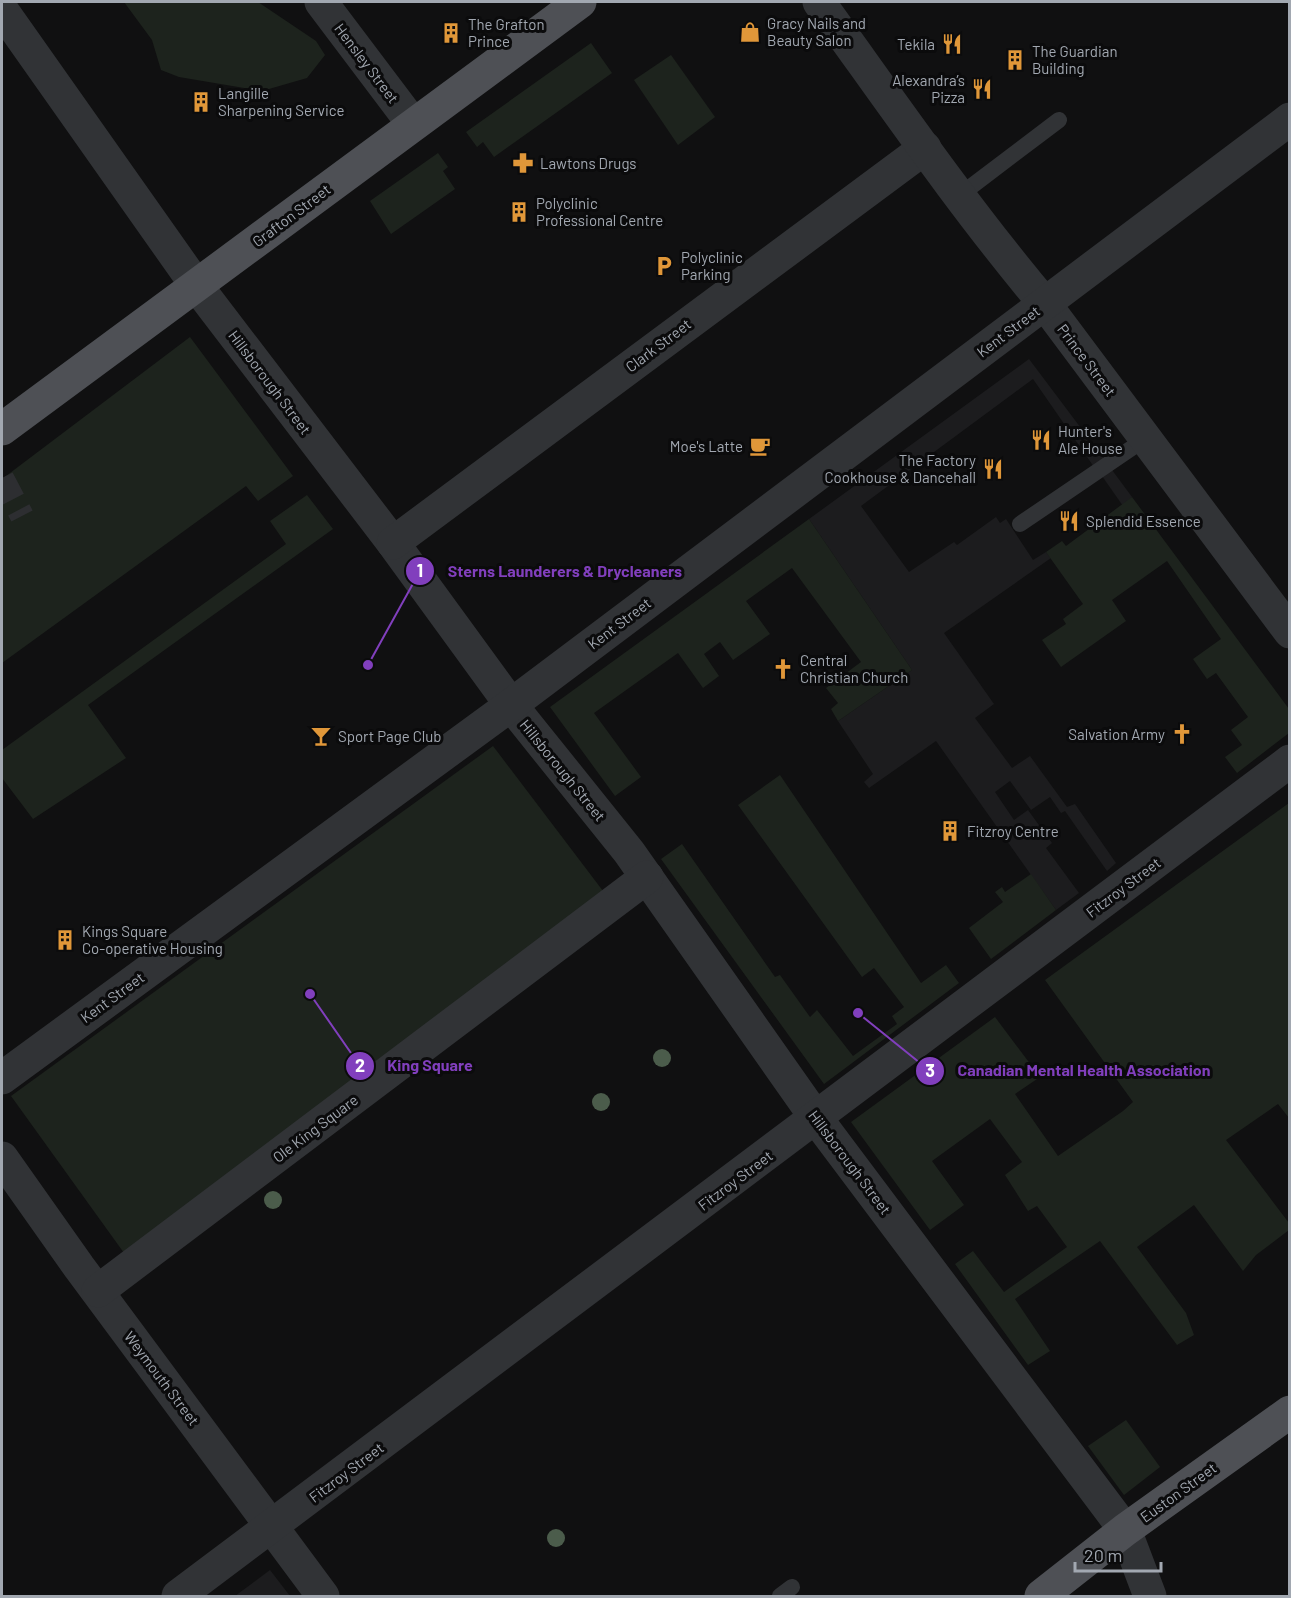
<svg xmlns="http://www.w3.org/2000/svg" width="1291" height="1598" font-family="Barlow,sans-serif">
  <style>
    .built { fill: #1c1c1e }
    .green { fill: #1d231d }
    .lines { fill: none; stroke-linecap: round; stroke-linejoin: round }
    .pedestrian-tunnel { stroke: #2d2e31; stroke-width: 24; stroke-dasharray: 24 12; stroke-linecap: butt }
    .service { stroke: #313336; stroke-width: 16 }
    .minor { stroke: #313336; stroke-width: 33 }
    .tertiary { stroke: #313336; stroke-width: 33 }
    .primary { stroke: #4e5055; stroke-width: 33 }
    .tree { fill: #4b5c4b }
    .labels { text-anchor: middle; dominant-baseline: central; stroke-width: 6; stroke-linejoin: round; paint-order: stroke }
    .poi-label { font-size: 15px; fill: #a2a8b1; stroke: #0b0b0c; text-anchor: start }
    .street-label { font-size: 15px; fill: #a2a8b1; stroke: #0b0b0c }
    .leader { fill: none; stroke: #813fbd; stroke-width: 2 }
    .callout-dot { fill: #813fbd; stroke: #0b0b0c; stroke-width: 2 }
    .mark-label { font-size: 18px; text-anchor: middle; font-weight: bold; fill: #fff }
    .callout-label { font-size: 16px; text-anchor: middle; font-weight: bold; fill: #813fbd; stroke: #0b0b0c; stroke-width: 6; stroke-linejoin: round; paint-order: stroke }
  </style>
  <rect width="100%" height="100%" fill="#101011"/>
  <g class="built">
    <path d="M1029,359L1105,460L1094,467L1033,379L861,506L909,572L954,542L957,545L996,517L1000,523L1006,519L1033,560L1046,552L1051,558L944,633L994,704L975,718L1012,768L1030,756L1067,807L1075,804L1116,863L1107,871L1065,811L1061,813L1050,797L1031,810L1010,781L995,792L1014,820L1028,810L1052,843L1046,848L1079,893L1056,910L936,741L869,788L864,782L873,774L838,721L912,670L809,519Z"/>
    <path d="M1112,470L1132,497L1123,506L1102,476Z"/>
    <path d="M270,1570L290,1596H235Z"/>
  </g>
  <g class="green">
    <path d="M124,2H258L316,41L325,55L307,78L262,91L179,77L161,70L152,40Z"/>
    <path d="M591,43L612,73L494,157L483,142L477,147L466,132Z"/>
    <path d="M671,55L715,117L678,145L634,80Z"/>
    <path d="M438,153L448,167L443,171L455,189L391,234L370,201Z"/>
    <path d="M190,337L293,476L258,501L246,486L2,663V479Z"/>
    <path d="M307,495L333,529L88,705L126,758L33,819L2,778V750L286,544L270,521Z"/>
    <path d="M1132,497L1289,709V733L1237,773L1225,757L1242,745L1231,730L1248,717L1216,673L1207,679L1193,659L1221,639L1167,561L1112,600L1126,621L1061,667L1042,640L1066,624L1063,619L1083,604L1046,552L1062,541L1066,546Z"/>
    <path d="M809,519L912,670L838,721L831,709L838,703L826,688L861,662L792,568L746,601L770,634L733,660L720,642L704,654L719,676L703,688L678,653L594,713L641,777L615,796L550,707Z"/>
    <path d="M493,746L603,891L124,1253L11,1096Z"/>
    <path d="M780,775L921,983L946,965L959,983L824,1084L661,859L682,844L775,977L780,975L810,1017L817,1010L853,1056L897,1024L892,1016L904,1007L874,968L862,977L738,805Z"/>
    <path d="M1289,803V1118L1278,1104L1226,1140L1289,1223V1230L1256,1255L1243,1271L1194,1205L1137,1247L1186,1313L1194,1335L1177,1345L1100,1241L1015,1299L1050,1351L1028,1365L955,1264L973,1251L1004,1292L1067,1247L1037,1206L1028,1211L1005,1175L1022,1162L990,1119L932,1161L964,1205L930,1230L851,1122L995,1017L1040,1077L1015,1094L1058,1156L1123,1111L1133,1102L1045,980Z"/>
    <path d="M1031,874L1056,910L991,959L969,928L1003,902L995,892L1002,887L1005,892Z"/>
    <path d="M1126,1420L1160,1467L1124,1495L1088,1446Z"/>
  </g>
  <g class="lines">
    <path class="pedestrian-tunnel" d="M2,478L22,516"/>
    <g class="service">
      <path d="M960,195L1059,120"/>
      <path d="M1020,524L1145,439"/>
      <path d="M780,1596L792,1587"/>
    </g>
    <g class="minor">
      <path d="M321,2L413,124"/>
      <path d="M2,10L196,285L393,543L511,705L629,852L816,1118L1125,1530L1150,1596"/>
      <path d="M393,543L925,148"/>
      <path d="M2,1158L79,1267L323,1596"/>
      <path d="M98,1291L647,877"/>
      <path d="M178,1596L1290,761"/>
    </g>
    <g class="tertiary">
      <path d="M819,2C892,103 964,208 1045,304L1290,632"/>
      <path d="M2,1078L511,705L1290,119"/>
    </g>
    <g class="primary">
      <path d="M2,429L580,2"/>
      <path d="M1041,1596L1125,1530L1290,1412"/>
    </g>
  </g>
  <g class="tree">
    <circle cx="662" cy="1058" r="9"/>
    <circle cx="601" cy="1102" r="9"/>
    <circle cx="273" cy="1200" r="9"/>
    <circle cx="556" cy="1538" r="9"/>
  </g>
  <defs>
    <g id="shop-bare" transform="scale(1.62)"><path d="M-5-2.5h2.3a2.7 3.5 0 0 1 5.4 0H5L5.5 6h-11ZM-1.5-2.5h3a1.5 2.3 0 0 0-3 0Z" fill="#e09739" stroke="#0b0b0c" stroke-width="2.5" paint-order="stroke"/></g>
    <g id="building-bare" transform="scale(1.62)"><path d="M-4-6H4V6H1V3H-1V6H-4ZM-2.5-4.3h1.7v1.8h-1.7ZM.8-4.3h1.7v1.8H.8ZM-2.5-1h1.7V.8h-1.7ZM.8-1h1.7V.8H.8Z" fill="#e09739" stroke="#0b0b0c" stroke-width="2.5" paint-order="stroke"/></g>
    <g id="restaurant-bare" transform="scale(1.62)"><path d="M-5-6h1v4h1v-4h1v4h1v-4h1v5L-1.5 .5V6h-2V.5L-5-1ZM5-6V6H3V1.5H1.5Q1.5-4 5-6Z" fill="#e09739" stroke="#0b0b0c" stroke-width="2.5" paint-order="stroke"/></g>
    <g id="pharmacy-bare" transform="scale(1.62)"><path d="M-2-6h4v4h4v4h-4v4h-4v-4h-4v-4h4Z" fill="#e09739" stroke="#0b0b0c" stroke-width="2.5" paint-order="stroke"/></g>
    <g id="parking-bare" transform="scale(1.62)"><path d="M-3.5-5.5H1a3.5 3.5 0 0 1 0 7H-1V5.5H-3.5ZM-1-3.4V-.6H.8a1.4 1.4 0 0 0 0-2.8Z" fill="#e09739" stroke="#0b0b0c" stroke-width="2.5" paint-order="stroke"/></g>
    <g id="cafe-bare" transform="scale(1.62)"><path d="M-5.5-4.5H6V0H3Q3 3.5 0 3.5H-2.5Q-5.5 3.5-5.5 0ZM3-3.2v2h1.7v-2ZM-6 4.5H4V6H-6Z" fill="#e09739" stroke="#0b0b0c" stroke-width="2.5" paint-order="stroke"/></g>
    <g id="church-bare" transform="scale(1.62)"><path d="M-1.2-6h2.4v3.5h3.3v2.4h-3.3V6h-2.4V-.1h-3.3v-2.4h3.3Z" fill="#e09739" stroke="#0b0b0c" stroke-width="2.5" paint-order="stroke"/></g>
    <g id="bar-bare" transform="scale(1.62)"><path d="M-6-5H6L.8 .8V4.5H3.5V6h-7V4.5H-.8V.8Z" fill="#e09739" stroke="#0b0b0c" stroke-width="2.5" paint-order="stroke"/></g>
  </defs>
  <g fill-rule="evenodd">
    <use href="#shop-bare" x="750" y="32"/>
    <use href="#building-bare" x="451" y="33"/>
    <use href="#restaurant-bare" x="952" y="44"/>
    <use href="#building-bare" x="1015" y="60"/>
    <use href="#restaurant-bare" x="982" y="89"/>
    <use href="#building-bare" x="201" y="102"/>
    <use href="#pharmacy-bare" x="523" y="163"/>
    <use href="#building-bare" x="519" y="212"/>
    <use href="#parking-bare" x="664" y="266"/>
    <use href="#restaurant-bare" x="1041" y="440"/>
    <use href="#cafe-bare" x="760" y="446"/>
    <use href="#restaurant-bare" x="993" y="469"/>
    <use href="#restaurant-bare" x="1069" y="521"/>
    <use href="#church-bare" x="783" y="669"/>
    <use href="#church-bare" x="1182" y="734"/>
    <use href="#bar-bare" x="321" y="736"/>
    <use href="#building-bare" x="950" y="831"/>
    <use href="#building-bare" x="65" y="940"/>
  </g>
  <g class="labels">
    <g class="poi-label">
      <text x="767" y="23">Gracy Nails and<tspan x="767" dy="17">Beauty Salon</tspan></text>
      <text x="468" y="24">The Grafton<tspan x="468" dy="17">Prince</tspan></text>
      <text x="935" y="44" text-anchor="end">Tekila</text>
      <text x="1032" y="51">The Guardian<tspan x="1032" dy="17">Building</tspan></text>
      <text x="965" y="80" text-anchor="end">Alexandra’s<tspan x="965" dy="17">Pizza</tspan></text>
      <text x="218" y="93">Langille<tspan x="218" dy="17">Sharpening Service</tspan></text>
      <text x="540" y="163">Lawtons Drugs</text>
      <text x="536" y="203">Polyclinic<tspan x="536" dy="17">Professional Centre</tspan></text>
      <text x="681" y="257">Polyclinic<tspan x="681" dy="17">Parking</tspan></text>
      <text x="1058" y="431">Hunter's<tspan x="1058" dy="17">Ale House</tspan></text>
      <text x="743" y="446" text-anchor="end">Moe's Latte</text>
      <text x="976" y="460" text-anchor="end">The Factory<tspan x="976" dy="17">Cookhouse &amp; Dancehall</tspan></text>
      <text x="1086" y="521">Splendid Essence</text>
      <text x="800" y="660">Central<tspan x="800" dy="17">Christian Church</tspan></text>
      <text x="1165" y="734" text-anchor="end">Salvation Army</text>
      <text x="338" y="736">Sport Page Club</text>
      <text x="967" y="831">Fitzroy Centre</text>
      <text x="82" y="931">Kings Square<tspan x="82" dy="17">Co-operative Housing</tspan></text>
    </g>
    <g class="street-label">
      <text transform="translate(367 63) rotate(53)">Hensley Street</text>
      <text transform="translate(291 215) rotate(-37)">Grafton Street</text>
      <text transform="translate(1008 331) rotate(-37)">Kent Street</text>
      <text transform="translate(658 345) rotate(-37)">Clark Street</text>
      <text transform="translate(1087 360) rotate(53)">Prince Street</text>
      <text transform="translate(270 382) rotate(53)">Hillsborough Street</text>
      <text transform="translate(619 623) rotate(-37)">Kent Street</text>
      <text transform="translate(563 770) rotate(51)">Hillsborough Street</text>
      <text transform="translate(1123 887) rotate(-37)">Fitzroy Street</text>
      <text transform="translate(112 997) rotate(-36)">Kent Street</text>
      <text transform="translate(315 1128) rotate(-37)">Ole King Square</text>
      <text transform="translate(850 1162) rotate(53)">Hillsborough Street</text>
      <text transform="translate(735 1180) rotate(-37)">Fitzroy Street</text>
      <text transform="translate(162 1378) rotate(53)">Weymouth Street</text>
      <text transform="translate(346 1472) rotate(-37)">Fitzroy Street</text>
      <text transform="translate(1178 1492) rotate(-36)">Euston Street</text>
    </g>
  </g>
  <path class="leader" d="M368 665L420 571M310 994L360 1066M858 1013L930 1071"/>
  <g class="callout-dot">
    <circle cx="368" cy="665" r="6"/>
    <circle cx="310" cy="994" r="6"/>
    <circle cx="858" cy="1013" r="6"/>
    <circle cx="420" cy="571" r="15"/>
    <circle cx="360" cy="1066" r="15"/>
    <circle cx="930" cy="1071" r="15"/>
  </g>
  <g class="mark-label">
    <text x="420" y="577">1</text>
    <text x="360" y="1072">2</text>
    <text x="930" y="1077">3</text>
  </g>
  <g class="callout-label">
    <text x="565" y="577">Sterns Launderers &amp; Drycleaners</text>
    <text x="430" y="1071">King Square</text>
    <text x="1084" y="1076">Canadian Mental Health Association</text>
  </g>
  <rect width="1291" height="1598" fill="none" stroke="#a2a8b1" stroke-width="6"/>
  <path d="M1075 1562v9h86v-9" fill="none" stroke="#a2a8b1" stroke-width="3"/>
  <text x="1084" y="1562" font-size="18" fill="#a2a8b1" stroke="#0b0b0c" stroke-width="4.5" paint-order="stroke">20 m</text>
</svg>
